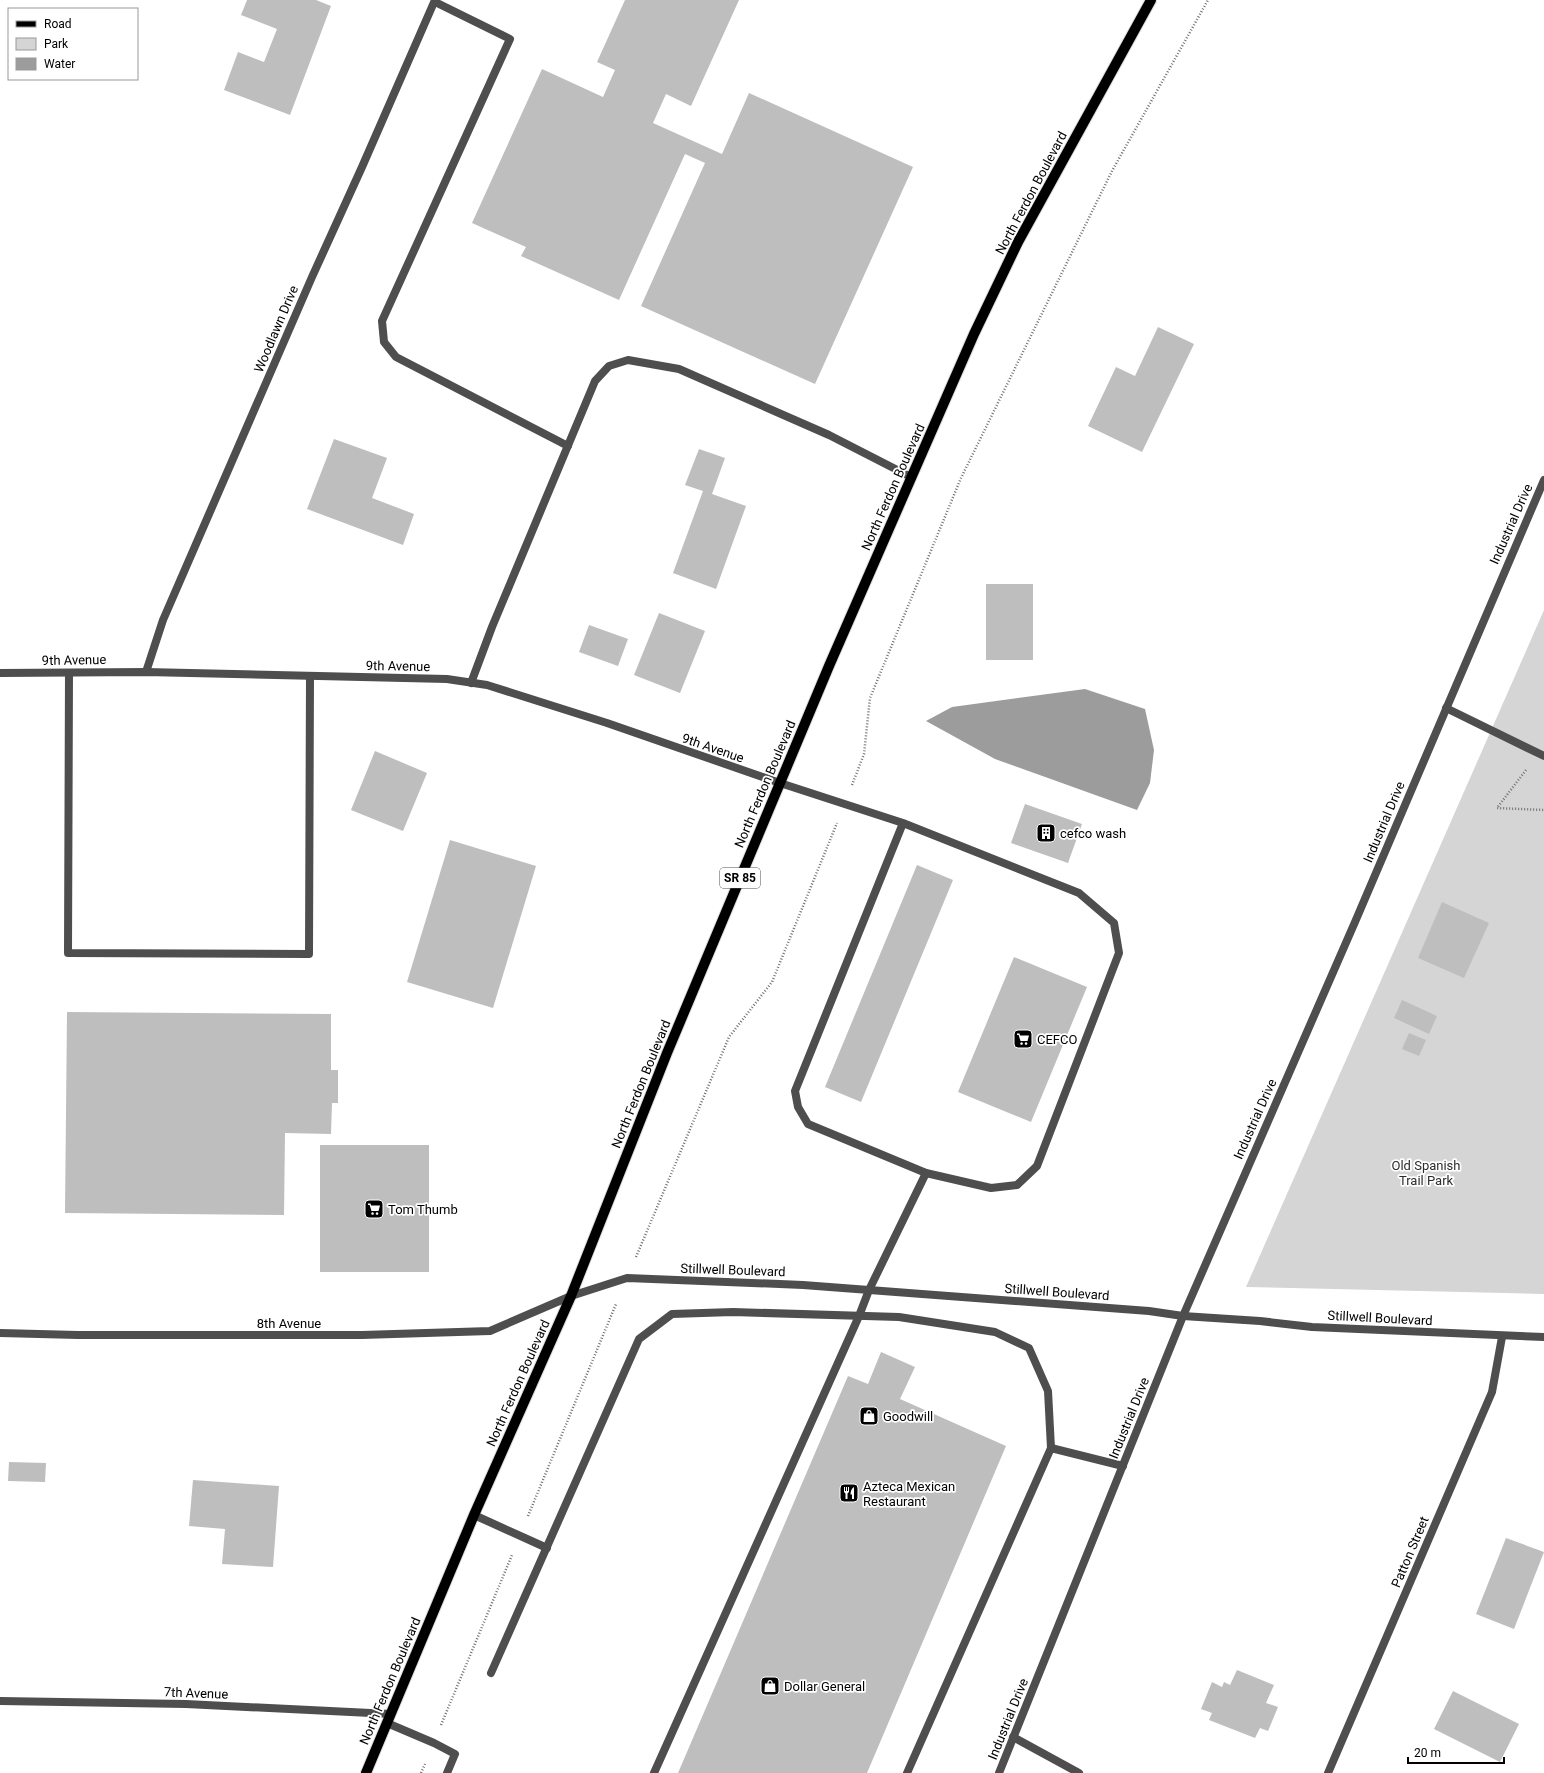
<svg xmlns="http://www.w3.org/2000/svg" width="1544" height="1773" font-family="Roboto,sans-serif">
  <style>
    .green { fill: #d5d5d5 }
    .water { fill: #9c9c9c }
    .building { fill: #bebebe }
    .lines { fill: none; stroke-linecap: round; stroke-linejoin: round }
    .primary-casing { stroke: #dbdbdb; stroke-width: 12 }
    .path { stroke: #707070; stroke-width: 2.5; stroke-dasharray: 1 2; stroke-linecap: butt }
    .service { stroke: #4e4e4e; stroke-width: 8 }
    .minor { stroke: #4e4e4e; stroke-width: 8 }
    .tertiary { stroke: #4e4e4e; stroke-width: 8 }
    .primary { stroke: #000; stroke-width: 10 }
    .labels { text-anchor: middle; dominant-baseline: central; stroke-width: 3.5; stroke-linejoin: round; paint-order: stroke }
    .shield { fill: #fff; stroke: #4c4c4c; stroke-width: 1 }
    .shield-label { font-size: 12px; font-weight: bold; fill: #000 }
    .street-label { font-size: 13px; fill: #000; stroke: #fff }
    .poi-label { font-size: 13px; fill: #000; stroke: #fff; text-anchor: start }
    .park-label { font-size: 13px; fill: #2c2c2c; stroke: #fff }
  </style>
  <rect width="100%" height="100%" fill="#fff"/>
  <path class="green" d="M1544,610V1294L1246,1287Z"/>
  <path class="water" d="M1085,689L1145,709L1154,750L1150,783L1137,810L995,759L926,721L952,707Z"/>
  <g class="building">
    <path d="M247,0H316L331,6L290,115L224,90L238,52L264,62L277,29L241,15Z"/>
    <path d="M625,0H739L691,106L666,94L653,123L722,154L749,93L913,167L815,384L641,306L705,163L685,154L619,300L521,256L526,247L472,223L542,69L603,97L615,70L597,62Z"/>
    <path d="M1158,327L1194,344L1142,452L1088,426L1116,367L1135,376Z"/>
    <path d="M334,439L387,458L372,498L414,514L403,545L307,509Z"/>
    <path d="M699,449L725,458L712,494L746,506L716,589L673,573L703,491L685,485Z"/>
    <rect x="986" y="584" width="47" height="76"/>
    <path d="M659,613L705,631L680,693L634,675Z"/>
    <path d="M589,625L628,639L618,666L579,652Z"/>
    <path d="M375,751L427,773L403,831L351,810Z"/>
    <path d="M1025,804L1082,824L1068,863L1011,843Z"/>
    <path d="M450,840L536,866L493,1008L407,982Z"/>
    <path d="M917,865L953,880L861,1102L825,1087Z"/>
    <path d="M1442,902L1489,923L1464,978L1418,958Z"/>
    <path d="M1014,957L1087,987L1031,1122L958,1092Z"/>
    <path d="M1402,1000L1437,1016L1429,1034L1394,1018Z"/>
    <path d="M67,1012L331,1014V1070H338V1103H332L331,1134L285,1133L284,1215L65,1213Z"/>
    <path d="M1409,1033L1426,1040L1419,1056L1402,1049Z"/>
    <rect x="320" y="1145" width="109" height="127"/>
    <path d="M881,1352L915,1367L900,1399L1006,1446L867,1773H678L848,1376L868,1384Z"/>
    <path d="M9,1462L46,1463L45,1482L8,1481Z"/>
    <path d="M193,1480L279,1486L273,1567L222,1564L225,1529L189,1526Z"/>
    <path d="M1506,1538L1544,1552L1514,1629L1476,1614Z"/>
    <path d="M1237,1670L1274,1685L1266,1703L1278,1707L1268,1731L1260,1728L1255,1738L1209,1720L1212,1713L1201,1709L1212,1682L1222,1687L1224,1682L1230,1685Z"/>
    <path d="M1453,1691L1519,1724L1500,1762L1434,1729Z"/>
  </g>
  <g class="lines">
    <g class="primary-casing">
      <path id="primary" d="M366,1773L474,1515L571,1296L667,1053L829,666L974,334L1018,242L1151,0"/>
    </g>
    <g class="path">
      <path d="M1526,770L1497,808L1544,810"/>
      <path d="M852,785L864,754L870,698L961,478L1112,171L1208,0"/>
      <path d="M636,1257L729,1037L772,982L837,823"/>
      <path d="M528,1516L616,1304"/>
      <path d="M441,1725L512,1555"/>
      <path d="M421,1773L426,1762"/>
    </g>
    <g class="service">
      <path d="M435,2L510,39L382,321L384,342L396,357L568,446"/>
      <path d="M69,673L68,953L309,954L310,676"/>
      <path d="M471,683L492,627L595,381L609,366L628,360L679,369L829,435L911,477"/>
      <path d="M1446,708L1544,756"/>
      <path d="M780,783L903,823L1079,893L1114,923L1119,953L1037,1166L1017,1185L991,1188L926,1173L808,1124L798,1107L795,1091L903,823"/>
      <path d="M474,1515L547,1548"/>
      <path d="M491,1673L639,1339L672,1314L733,1312L899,1317L995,1332L1029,1348L1048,1391L1051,1448"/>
      <path d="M387,1723L434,1743L455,1754L447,1773"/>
      <path d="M1013,1737L1079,1773"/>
      <path d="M654,1773L859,1316L869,1290L926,1173"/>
      <path d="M907,1773L1051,1448L1123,1466"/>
    </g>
    <g class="minor">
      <path d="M146,672L163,620L312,277L362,167L435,0"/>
      <path d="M0,673L146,672L447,679L487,685L607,723L780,783"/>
      <path d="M0,1333L78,1335H362L490,1331L571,1296"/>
      <path d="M0,1701L186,1704L391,1714"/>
      <path d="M999,1773L1183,1316L1355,922L1544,480"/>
      <path d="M1328,1773L1492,1392L1502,1337"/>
    </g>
    <path class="tertiary" d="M571,1296L627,1278L803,1285L1149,1311L1183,1316L1260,1321L1312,1327L1544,1337"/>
    <use href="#primary" class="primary"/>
  </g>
  <defs>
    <g id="building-square" transform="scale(1)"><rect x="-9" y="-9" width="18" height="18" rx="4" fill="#000" stroke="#fff"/><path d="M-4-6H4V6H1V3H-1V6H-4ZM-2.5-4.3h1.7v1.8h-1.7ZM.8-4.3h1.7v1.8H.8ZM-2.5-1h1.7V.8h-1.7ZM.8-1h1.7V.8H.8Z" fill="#fff"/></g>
    <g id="supermarket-square" transform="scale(1)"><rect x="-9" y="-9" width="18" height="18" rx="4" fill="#000" stroke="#fff"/><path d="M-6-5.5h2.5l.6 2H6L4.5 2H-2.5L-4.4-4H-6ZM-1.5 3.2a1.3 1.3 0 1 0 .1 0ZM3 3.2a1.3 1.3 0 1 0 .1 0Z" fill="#fff"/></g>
    <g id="shop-square" transform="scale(1)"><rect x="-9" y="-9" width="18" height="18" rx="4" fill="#000" stroke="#fff"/><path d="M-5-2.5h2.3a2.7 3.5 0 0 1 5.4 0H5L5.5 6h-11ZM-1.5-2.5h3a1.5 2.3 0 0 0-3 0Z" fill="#fff"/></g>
    <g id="restaurant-square" transform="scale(1)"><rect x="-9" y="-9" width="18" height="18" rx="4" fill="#000" stroke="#fff"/><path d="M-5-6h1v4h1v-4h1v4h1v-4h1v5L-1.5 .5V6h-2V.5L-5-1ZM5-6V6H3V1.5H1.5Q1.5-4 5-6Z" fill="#fff"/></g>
  </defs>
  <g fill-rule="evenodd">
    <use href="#building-square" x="1046" y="833"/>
    <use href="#supermarket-square" x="1023" y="1039"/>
    <use href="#supermarket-square" x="374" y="1209"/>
    <use href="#shop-square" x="869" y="1416"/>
    <use href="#restaurant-square" x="849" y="1493"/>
    <use href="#shop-square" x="770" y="1686"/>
  </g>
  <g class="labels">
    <rect class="shield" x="720" y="868" width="40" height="20" rx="3"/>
    <g class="shield-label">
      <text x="740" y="878">SR 85</text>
    </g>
    <g class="street-label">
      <text transform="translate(1031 193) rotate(-62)">North Ferdon Boulevard</text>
      <text transform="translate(276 329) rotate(-67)">Woodlawn Drive</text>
      <text transform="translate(893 487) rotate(-66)">North Ferdon Boulevard</text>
      <text transform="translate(1511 524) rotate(-66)">Industrial Drive</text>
      <text transform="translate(74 660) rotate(-1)">9th Avenue</text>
      <text transform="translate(398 666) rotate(1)">9th Avenue</text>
      <text transform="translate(713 748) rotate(19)">9th Avenue</text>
      <text transform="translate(765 784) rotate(-67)">North Ferdon Boulevard</text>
      <text transform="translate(1384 822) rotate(-67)">Industrial Drive</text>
      <text transform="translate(641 1084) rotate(-68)">North Ferdon Boulevard</text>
      <text transform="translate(1255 1119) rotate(-66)">Industrial Drive</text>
      <text transform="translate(733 1270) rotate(2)">Stillwell Boulevard</text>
      <text transform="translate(1057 1292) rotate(4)">Stillwell Boulevard</text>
      <text transform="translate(1380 1318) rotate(3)">Stillwell Boulevard</text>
      <text x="289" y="1323">8th Avenue</text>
      <text transform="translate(518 1383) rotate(-66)">North Ferdon Boulevard</text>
      <text transform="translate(1129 1418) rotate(-68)">Industrial Drive</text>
      <text transform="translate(1410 1552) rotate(-67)">Patton Street</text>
      <text transform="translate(390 1681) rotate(-67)">North Ferdon Boulevard</text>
      <text transform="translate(196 1693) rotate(2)">7th Avenue</text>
      <text transform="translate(1008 1719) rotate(-68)">Industrial Drive</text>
    </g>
    <g class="poi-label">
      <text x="1060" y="833">cefco wash</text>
      <text x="1037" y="1039">CEFCO</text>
      <text x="388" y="1209">Tom Thumb</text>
      <text x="883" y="1416">Goodwill</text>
      <text x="863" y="1486">Azteca Mexican<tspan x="863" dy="15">Restaurant</tspan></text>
      <text x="784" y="1686">Dollar General</text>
    </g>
    <g class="park-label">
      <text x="1426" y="1165">Old Spanish<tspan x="1426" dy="15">Trail Park</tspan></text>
    </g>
  </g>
  <rect x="8" y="8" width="130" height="72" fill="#ffffff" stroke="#999999"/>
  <rect x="16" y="21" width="20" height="6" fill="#000000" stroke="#999999"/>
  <text x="44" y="28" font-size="12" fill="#000000">Road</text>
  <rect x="16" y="38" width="20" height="12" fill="#d5d5d5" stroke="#999999"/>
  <text x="44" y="48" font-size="12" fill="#000000">Park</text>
  <rect x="16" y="58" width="20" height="12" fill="#9c9c9c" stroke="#999999"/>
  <text x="44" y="68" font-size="12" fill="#000000">Water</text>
  <path d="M1408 1757v6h96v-6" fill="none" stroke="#000000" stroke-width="2"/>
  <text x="1414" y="1757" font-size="12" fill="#000000" stroke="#ffffff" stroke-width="3" paint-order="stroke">20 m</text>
</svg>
